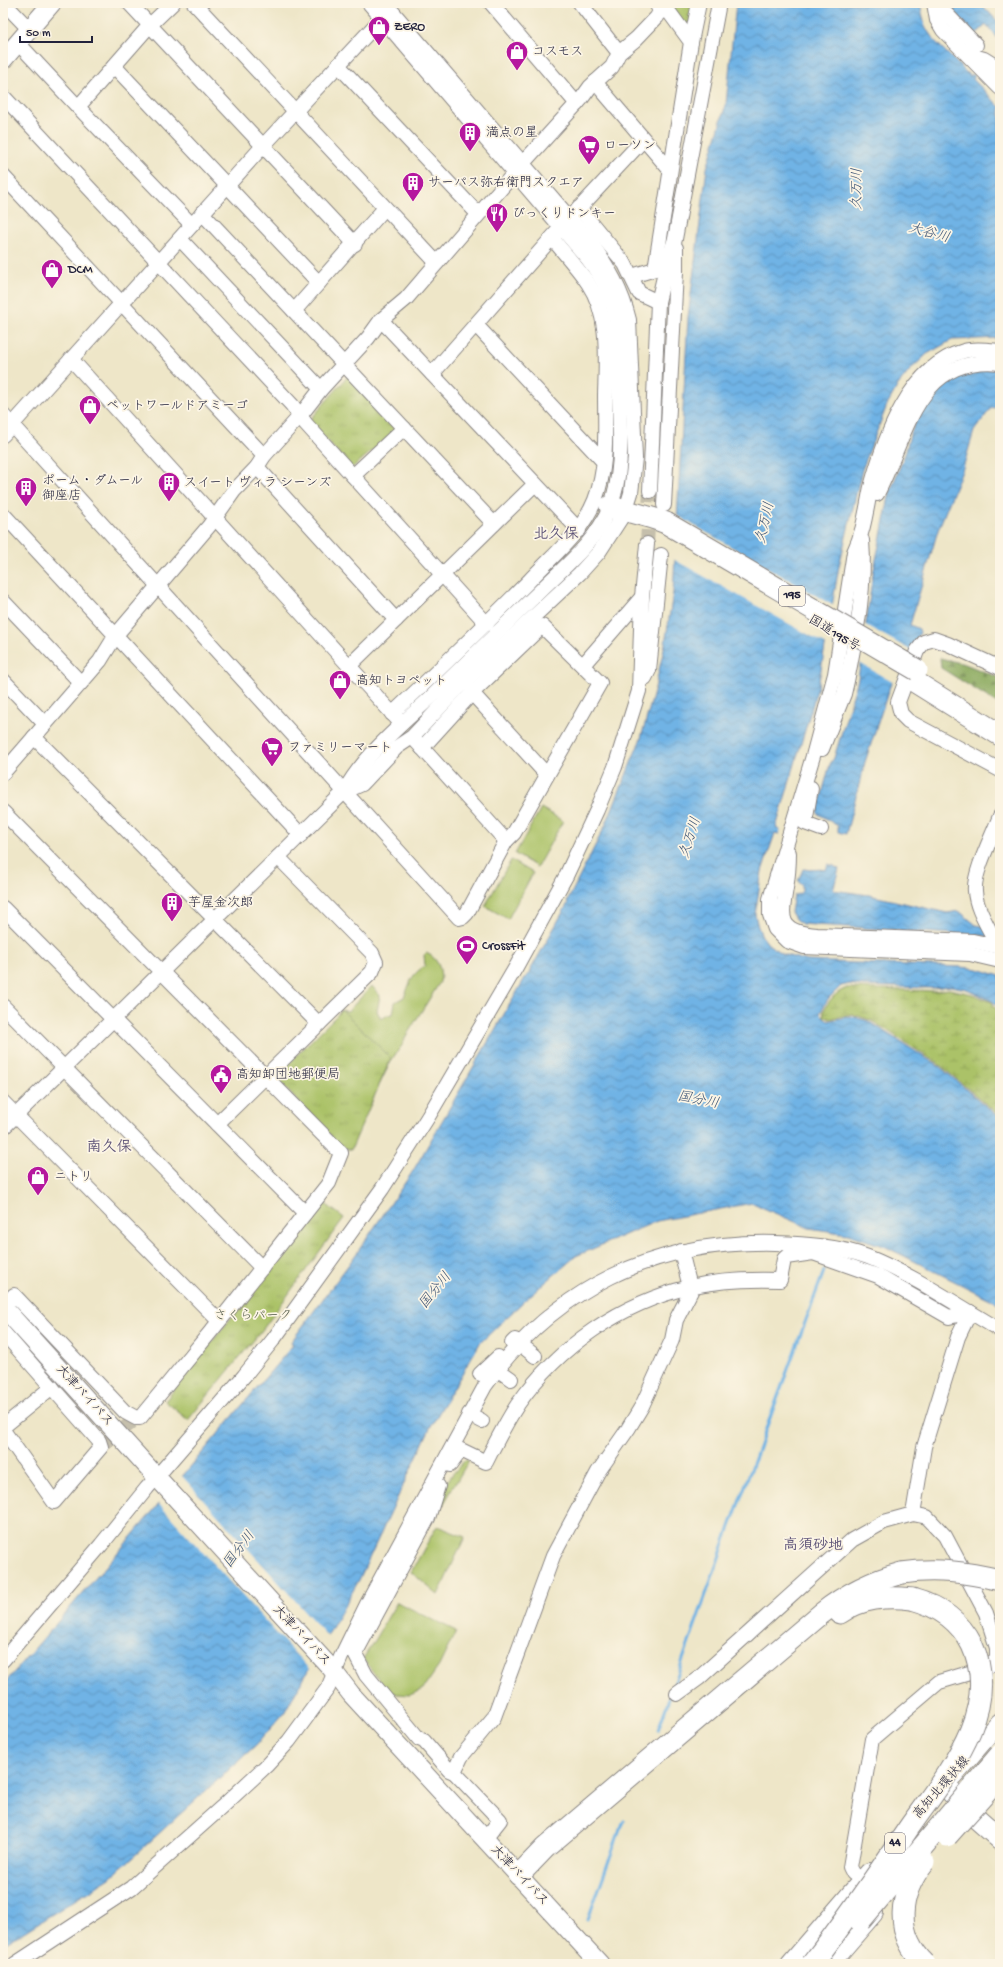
<svg xmlns="http://www.w3.org/2000/svg" width="1003" height="1967" font-family="'Gochi Hand','Klee One',sans-serif">
  <style>
    .green { fill: #abc267; stroke: #667251 }
    .forest { fill: url(#forest-firs); stroke: #55654c }
    .wetland { fill: url(#wetland-marsh); stroke: #667251 }
    .park { fill: url(#park-tufts); stroke: #667251 }
    .water { fill: url(#water-waves); stroke: #496a90 }
    .pier { fill: #eee6c8 }
    .lines { fill: none; stroke-linecap: round; stroke-linejoin: round }
    .stream { stroke: #70b3e5; stroke-width: 3 }
    .minor-tunnel { stroke: #c5bfac; stroke-width: 14; stroke-dasharray: 14 7; stroke-linecap: butt }
    .minor-casing { stroke: #888482; stroke-width: 16 }
    .major-casing { stroke: #888482; stroke-width: 20 }
    .highway-casing { stroke: #888482; stroke-width: 23 }
    .minor { stroke: #fff; stroke-width: 14 }
    .major { stroke: #fff; stroke-width: 18 }
    .highway { stroke: #fff; stroke-width: 21 }
    .highway-bridge-casing { stroke: #888482; stroke-width: 23; stroke-linecap: butt }
    .highway-bridge { stroke: #fff; stroke-width: 21 }
    .labels { text-anchor: middle; dominant-baseline: central; stroke-width: 3.5; stroke-linejoin: round; paint-order: stroke }
    .shield { fill: #fcf5e5; stroke: #63616e; stroke-width: 1 }
    .shield-label { font-size: 12px; font-weight: bold; fill: #22223b }
    .poi-label { font-size: 13px; fill: #22223b; stroke: #fcf5e5; text-anchor: start }
    .street-label { font-size: 13px; fill: #22223b; stroke: #fcf5e5 }
    .park-label { font-size: 13px; fill: #525a4a; stroke: #fcf5e5 }
    .water-label { font-size: 14px; font-style: italic; fill: #3d5576; stroke: #fcf5e5 }
    .quarter-label { font-size: 15px; font-weight: bold; fill: #5f5579; stroke: #fcf5e5 }
  </style>
  <defs>
    <pattern id="forest-firs" width="22" height="20" patternUnits="userSpaceOnUse"><rect width="22" height="20" fill="#88a85c"/><path d="M5 1l3.5 6h-7zM16 11l3.5 6h-7z" fill="#6f884d"/></pattern>
    <pattern id="wetland-marsh" width="20" height="14" patternUnits="userSpaceOnUse"><rect width="20" height="14" fill="#abc267"/><path d="M1 5h8M5 5V1M11 12h8M15 12V8" fill="none" stroke="#93a65a"/></pattern>
    <pattern id="park-tufts" width="24" height="20" patternUnits="userSpaceOnUse"><rect width="24" height="20" fill="#abc267"/><path d="M3 7l-1-3M5 7V3M7 7l1-3M15 17l-1-3M17 17v-4M19 17l1-3" fill="none" stroke="#93a65a"/></pattern>
    <pattern id="water-waves" width="16" height="10" patternUnits="userSpaceOnUse"><rect width="16" height="10" fill="#70b3e5"/><path d="M0 5q4-4 8 0t8 0" fill="none" stroke="#5c91bb"/></pattern>
  </defs>
  <rect width="100%" height="100%" fill="#fcf5e5"/>
  <filter id="ink" filterUnits="userSpaceOnUse"><feTurbulence type="fractalNoise" baseFrequency=".025" numOctaves="2"/><feDisplacementMap in="SourceGraphic" scale="8" xChannelSelector="R" yChannelSelector="G"/><feConvolveMatrix kernelMatrix="1 2 1 2 8 2 1 2 1" color-interpolation-filters="sRGB"/></filter>
  <filter id="wash" filterUnits="userSpaceOnUse"><feTurbulence type="fractalNoise" baseFrequency=".012" numOctaves="4" result="noise"/><feDisplacementMap in="SourceGraphic" scale="16" xChannelSelector="R" yChannelSelector="G"/><feGaussianBlur stdDeviation="0.9" result="paint"/><feColorMatrix in="noise" values="0 0 0 0 0 0 0 0 0 0 0 0 0 0 0 0 0 1.4 0 .05"/><feComposite in="paint" operator="in"/></filter>
  <g filter="url(#wash)">
    <rect width="100%" height="100%" fill="#eee6c8"/>
    <g class="green">
      <path d="M541,808L563,821L537,867L515,854Z"/>
      <path d="M511,860L533,873L508,919L485,906Z"/>
      <path d="M426,953C437,957 443,970 440,982L406,1036L403,1044L392,1059L372,1100L340,1010L348,1011L372,986L380,996L377,1011L381,1019L388,1015L393,1014L395,1002L404,997C411,982 410,975 425,966L424,955Z"/>
      <path d="M465,1460H469L439,1512C432,1496 455,1471 465,1460Z"/>
      <path d="M437,1526L465,1537L438,1595L411,1572Z"/>
      <path d="M397,1602L456,1631L439,1666L423,1689L410,1695L397,1694L388,1691L363,1659Z"/>
    </g>
    <path class="forest" d="M940,658L965,664L1000,678V705L941,668Z"/>
    <path class="wetland" d="M847,988L934,991L949,989L972,994L992,1002L995,1008L1000,1012V1116L941,1066L885,1029L870,1020L852,1014L830,1019L824,1016L823,1011C830,1000 834,993 847,988Z"/>
    <g class="park">
      <path d="M668,3H694L692,19L686,28Z"/>
      <path d="M348,376L395,426L396,431L352,468L309,421Z"/>
      <path d="M342,1010L391,1058L351,1150L340,1146L275,1077Z"/>
      <path d="M323,1202L344,1218L263,1329L188,1420L165,1401Z"/>
    </g>
    <g class="water">
      <path d="M736,3H920L925,27L934,40L970,76L973,74L975,76L973,79L1000,107V338L952,340L927,354L911,369L898,385L887,405L862,470L839,566L818,687L777,824L776,828L780,830L779,834L775,833L762,871L755,915L758,927L762,936L768,944L782,954L808,961L961,967L978,969L1000,976V1008L992,1001L967,989L951,986L932,988L863,986L850,984L841,986L828,999L820,1013L828,1021L851,1016L868,1021L940,1067L1000,1118V1304L886,1247L848,1234L809,1228L752,1203L657,1221L576,1256L525,1300L480,1343L430,1428L359,1580L284,1713L256,1745L110,1878L3,1945V1685L126,1543L293,1345L291,1342L352,1260L413,1171L525,978H526L568,903L567,902L606,824L641,738L654,692L665,644L673,593L688,317L707,168L726,104Z"/>
      <path d="M950,3H980L1000,24V41L986,25L975,35L954,11Z"/>
      <path d="M985,369L1000,370V407L991,408L974,431L962,471L938,530L910,625L919,629L920,633L890,686L865,762L846,834L838,832V826L817,813L830,764L834,758L858,679L873,574L890,492L905,454L910,435L918,417L937,392L949,380L968,371Z"/>
      <path d="M828,864L831,865V867L832,865L839,869L833,890L869,895L947,913L959,911L976,925L1000,929V937L802,924L795,919L791,912L794,895L799,894L802,891V886L798,881L803,869C812,871 819,868 826,870Z"/>
    </g>
    <g class="pier">
      <path d="M676,515L834,606L827,645L673,559Z"/>
      <path d="M864,624L912,651L894,683L858,662Z"/>
      <path d="M181,1475L329,1638L310,1670L157,1502Z"/>
    </g>
    <g class="lines">
      <g class="stream">
        <path d="M658,1730L727,1535L824,1271"/>
        <path d="M588,1919L623,1821"/>
      </g>
    </g>
  </g>
  <g filter="url(#ink)">
    <g class="lines">
      <g class="minor-tunnel">
        <path d="M647,544L650,491"/>
        <path d="M105,1444L132,1422"/>
      </g>
      <g class="minor-casing">
        <g id="minor">
          <path d="M4,3L30,30"/>
          <path d="M129,3L355,244"/>
          <path d="M173,3L150,25L78,107L192,225"/>
          <path d="M194,3L437,263"/>
          <path d="M491,3L577,104"/>
          <path d="M580,3L619,53"/>
          <path d="M934,3L937,20L943,30L1000,88"/>
          <path d="M936,3L976,45"/>
          <path d="M691,42L699,3"/>
          <path d="M18,43L78,107"/>
          <path d="M970,55L984,59L1000,69"/>
          <path d="M338,65L478,214"/>
          <path d="M114,66L319,283"/>
          <path d="M595,82L670,170"/>
          <path d="M3,96L292,405L306,424L487,624"/>
          <path d="M3,176L264,456"/>
          <path d="M579,208L625,264L639,293L658,302"/>
          <path d="M202,213L494,524"/>
          <path d="M573,215L643,140"/>
          <path d="M180,239L321,389"/>
          <path d="M632,276L655,269L691,42L669,12L660,11"/>
          <path d="M294,311L385,208"/>
          <path d="M381,320L579,530"/>
          <path d="M476,325L603,461"/>
          <path d="M1000,351C988,350 975,348 964,351C909,366 884,439 871,487C866,510 864,531 854,552L835,674L813,756L770,899V915L775,929L787,941L804,947L970,954L1000,961"/>
          <path d="M71,359L399,721"/>
          <path d="M432,374L557,232"/>
          <path d="M3,415L459,918L463,917L467,913L506,841L514,833L600,683L542,626L472,693L422,748"/>
          <path d="M3,435L263,146L382,18"/>
          <path d="M257,467L396,620"/>
          <path d="M353,476L404,428"/>
          <path d="M650,491L658,302L667,264L675,239L719,3"/>
          <path d="M877,494C907,437 916,354 1000,363"/>
          <path d="M664,505L676,272V248"/>
          <path d="M3,514L301,835"/>
          <path d="M3,601L81,683"/>
          <path d="M583,665L642,597"/>
          <path d="M349,666L535,484"/>
          <path d="M1000,668L948,644L934,639L924,642L917,651L898,702L901,714L908,721L1000,770"/>
          <path d="M645,678L649,670L661,555"/>
          <path d="M3,680L45,724"/>
          <path d="M472,693L547,775"/>
          <path d="M392,714C439,670 484,626 529,581C553,555 582,533 595,500C608,467 605,429 605,395C606,357 610,316 588,283C577,267 564,253 552,238"/>
          <path d="M34,737L319,1024"/>
          <path d="M415,740L506,841"/>
          <path d="M822,749L844,694L847,681C856,635 866,588 862,540"/>
          <path d="M3,773L100,661L116,635L209,526L234,491L257,467L264,456L300,416L321,389L368,338L381,320L406,299L523,163L582,98L590,87L612,67L619,53L636,39L657,17L660,11L656,3"/>
          <path d="M811,788L805,823L821,829"/>
          <path d="M344,792L362,784L397,747L412,737L460,686L580,573L599,552L625,512L631,493L635,458L629,320C622,291 609,268 591,243L385,3"/>
          <path d="M3,812L341,1153L329,1183L226,1313L140,1418H136L125,1412L14,1295L3,1307"/>
          <path d="M789,853C789,865 788,877 786,888C781,919 778,932 817,935L973,941L1000,947"/>
          <path d="M3,908L305,1213"/>
          <path d="M997,945C990,929 976,910 975,891C973,873 993,835 1000,816"/>
          <path d="M3,1006L262,1268"/>
          <path d="M3,1102L219,1321"/>
          <path d="M217,1124L372,972L376,962L372,953L278,857"/>
          <path d="M3,1128L344,792C363,756 400,726 430,698C467,662 504,626 541,590C567,564 596,542 610,507C625,470 619,427 619,389C619,333 622,299 583,253L369,3"/>
          <path d="M813,1248V1253L878,1276L949,1317L970,1312"/>
          <path d="M3,1332L99,1441L101,1447L54,1502L3,1430"/>
          <path d="M512,1343L515,1340L535,1356"/>
          <path d="M497,1369L511,1379"/>
          <path d="M480,1374L498,1357"/>
          <path d="M469,1414L482,1421"/>
          <path d="M3,1427L52,1387"/>
          <path d="M450,1465L461,1450L486,1462C496,1442 506,1422 518,1404C559,1346 621,1303 690,1287C719,1280 750,1279 780,1280L784,1259L786,1257L813,1253"/>
          <path d="M438,1486L428,1518L355,1654L366,1675L419,1739L424,1741L449,1770L454,1772"/>
          <path d="M913,1514L924,1447L958,1337L970,1312"/>
          <path d="M3,1660L101,1545L147,1488L244,1376L273,1340L382,1189L428,1117L516,967L566,876L597,810L615,767L639,691L642,597L647,544"/>
          <path d="M677,1694L699,1678L852,1540L884,1522L913,1514L927,1517L945,1536L986,1613L997,1648V1660L986,1668L939,1682L872,1739L850,1867L853,1873L869,1886"/>
          <path d="M485,1839L500,1820L454,1772L461,1757L494,1717L553,1556L598,1472L628,1429L642,1406L672,1340L676,1320L691,1291L681,1251"/>
          <path d="M15,1964L131,1888L222,1807L266,1766L289,1741L328,1688L341,1657L367,1604L485,1386C554,1288 655,1240 775,1243C805,1244 839,1246 868,1257C911,1274 959,1306 1000,1330"/>
        </g>
      </g>
      <g class="major-casing">
        <g id="major">
          <path d="M3,60L52,3"/>
          <path d="M3,1307C112,1428 221,1548 331,1668L351,1694L600,1964"/>
          <path d="M953,1776L1000,1722"/>
          <path d="M790,1964L869,1872"/>
          <path d="M830,1964L874,1913"/>
        </g>
      </g>
      <g class="highway-casing">
        <g id="highway">
          <path d="M610,506C629,513 648,515 666,523"/>
          <path d="M912,680L1000,735"/>
          <path d="M840,1613C862,1598 886,1596 912,1599"/>
          <path d="M945,1784L965,1808L1000,1839"/>
          <path d="M519,1875L545,1848L821,1614C846,1594 871,1581 902,1573"/>
        </g>
      </g>
      <use href="#minor" class="minor"/>
      <use href="#major" class="major"/>
      <use href="#highway" class="highway"/>
      <g class="highway-bridge-casing">
        <g id="highway-bridge">
          <path d="M666,523L917,670"/>
          <path d="M902,1573C936,1568 966,1572 1000,1580"/>
          <path d="M947,1836L1000,1777"/>
          <path d="M924,1862C898,1895 894,1933 925,1964"/>
          <path d="M860,1921L1000,1755"/>
          <path d="M812,1964C846,1920 877,1875 908,1829C944,1777 1003,1711 972,1645C960,1621 938,1606 912,1599"/>
        </g>
      </g>
      <use href="#highway-bridge" class="highway-bridge"/>
    </g>
  </g>
  <defs>
    <g id="shop-pin" transform="scale(1.15)"><path d="M0 17L-7.5 6A9.5 9.5 0 1 1 7.5 6Z" fill="#b5179e" stroke="#fcf5e5"/><path d="M-5-2.5h2.3a2.7 3.5 0 0 1 5.4 0H5L5.5 6h-11ZM-1.5-2.5h3a1.5 2.3 0 0 0-3 0Z" fill="#fff"/></g>
    <g id="building-pin" transform="scale(1.15)"><path d="M0 17L-7.5 6A9.5 9.5 0 1 1 7.5 6Z" fill="#b5179e" stroke="#fcf5e5"/><path d="M-4-6H4V6H1V3H-1V6H-4ZM-2.5-4.3h1.7v1.8h-1.7ZM.8-4.3h1.7v1.8H.8ZM-2.5-1h1.7V.8h-1.7ZM.8-1h1.7V.8H.8Z" fill="#fff"/></g>
    <g id="supermarket-pin" transform="scale(1.15)"><path d="M0 17L-7.5 6A9.5 9.5 0 1 1 7.5 6Z" fill="#b5179e" stroke="#fcf5e5"/><path d="M-6-5.5h2.5l.6 2H6L4.5 2H-2.5L-4.4-4H-6ZM-1.5 3.2a1.3 1.3 0 1 0 .1 0ZM3 3.2a1.3 1.3 0 1 0 .1 0Z" fill="#fff"/></g>
    <g id="restaurant-pin" transform="scale(1.15)"><path d="M0 17L-7.5 6A9.5 9.5 0 1 1 7.5 6Z" fill="#b5179e" stroke="#fcf5e5"/><path d="M-5-6h1v4h1v-4h1v4h1v-4h1v5L-1.5 .5V6h-2V.5L-5-1ZM5-6V6H3V1.5H1.5Q1.5-4 5-6Z" fill="#fff"/></g>
    <g id="stadium-pin" transform="scale(1.15)"><path d="M0 17L-7.5 6A9.5 9.5 0 1 1 7.5 6Z" fill="#b5179e" stroke="#fcf5e5"/><path d="M0-5a6.5 5 0 1 0 0 10a6.5 5 0 1 0 0-10ZM-3.5-1.8h7v3.6h-7Z" fill="#fff"/></g>
    <g id="civic-pin" transform="scale(1.15)"><path d="M0 17L-7.5 6A9.5 9.5 0 1 1 7.5 6Z" fill="#b5179e" stroke="#fcf5e5"/><path d="M-.6-6.5H3V-4.5H.6V-3L4-1V1h2V6H-6V1h2V-1L-.6-3ZM-1.2 2.5V6h2.4V2.5Z" fill="#fff"/></g>
  </defs>
  <g fill-rule="evenodd">
    <use href="#shop-pin" x="379" y="27"/>
    <use href="#shop-pin" x="517" y="52"/>
    <use href="#building-pin" x="470" y="133"/>
    <use href="#supermarket-pin" x="589" y="146"/>
    <use href="#building-pin" x="413" y="183"/>
    <use href="#restaurant-pin" x="497" y="214"/>
    <use href="#shop-pin" x="52" y="270"/>
    <use href="#shop-pin" x="90" y="406"/>
    <use href="#building-pin" x="169" y="483"/>
    <use href="#building-pin" x="26" y="488"/>
    <use href="#shop-pin" x="340" y="681"/>
    <use href="#supermarket-pin" x="272" y="748"/>
    <use href="#building-pin" x="172" y="903"/>
    <use href="#stadium-pin" x="467" y="946"/>
    <use href="#civic-pin" x="221" y="1075"/>
    <use href="#shop-pin" x="38" y="1177"/>
  </g>
  <g class="labels">
    <g class="shield">
      <rect x="779" y="586" width="26" height="20" rx="3"/>
      <rect x="885" y="1833" width="20" height="20" rx="3"/>
    </g>
    <g class="shield-label">
      <text x="792" y="596">195</text>
      <text x="895" y="1843">44</text>
    </g>
    <g class="poi-label">
      <text x="394" y="27">ZERO</text>
      <text x="532" y="52">コスモス</text>
      <text x="486" y="133">満点の星</text>
      <text x="604" y="146">ローソン</text>
      <text x="428" y="183">サーパス弥右衛門スクエア</text>
      <text x="512" y="214">びっくりドンキー</text>
      <text x="68" y="270">DCM</text>
      <text x="106" y="406">ペットワールドアミーゴ</text>
      <text x="42" y="481">ポーム・ダムール<tspan x="42" dy="15">御座店</tspan></text>
      <text x="184" y="483">スイート ヴィラ シーンズ</text>
      <text x="356" y="681">高知トヨペット</text>
      <text x="288" y="748">ファミリーマート</text>
      <text x="188" y="903">芋屋金次郎</text>
      <text x="482" y="946">CrossFit</text>
      <text x="236" y="1075">高知卸団地郵便局</text>
      <text x="54" y="1177">ニトリ</text>
    </g>
    <g class="street-label">
      <text transform="translate(834 634) rotate(31)">国道195号</text>
      <text transform="translate(84 1396) rotate(48)">大津バイパス</text>
      <text transform="translate(301 1636) rotate(47)">大津バイパス</text>
      <text transform="translate(942 1788) rotate(-49)">高知北環状線</text>
      <text transform="translate(519 1876) rotate(47)">大津バイパス</text>
    </g>
    <g class="park-label">
      <text x="253" y="1316">さくらパーク</text>
    </g>
    <g class="water-label">
      <text transform="translate(858 189) rotate(-89)">久万川</text>
      <text transform="translate(929 234) rotate(15)">大谷川</text>
      <text transform="translate(766 523) rotate(-77)">久万川</text>
      <text transform="translate(691 838) rotate(-72)">久万川</text>
      <text transform="translate(698 1101) rotate(11)">国分川</text>
      <text transform="translate(436 1291) rotate(-51)">国分川</text>
      <text transform="translate(240 1550) rotate(-53)">国分川</text>
    </g>
    <g class="quarter-label">
      <text x="556" y="535">北久保</text>
      <text x="109" y="1148">南久保</text>
      <text x="813" y="1546">高須砂地</text>
    </g>
  </g>
  <rect width="1003" height="1967" fill="none" stroke="#fcf5e5" stroke-width="16"/>
  <path d="M20 36v6h72v-6" fill="none" stroke="#22223b" stroke-width="2"/>
  <text x="26" y="36" font-size="12" fill="#22223b" stroke="#fcf5e5" stroke-width="3" paint-order="stroke">50 m</text>
</svg>
